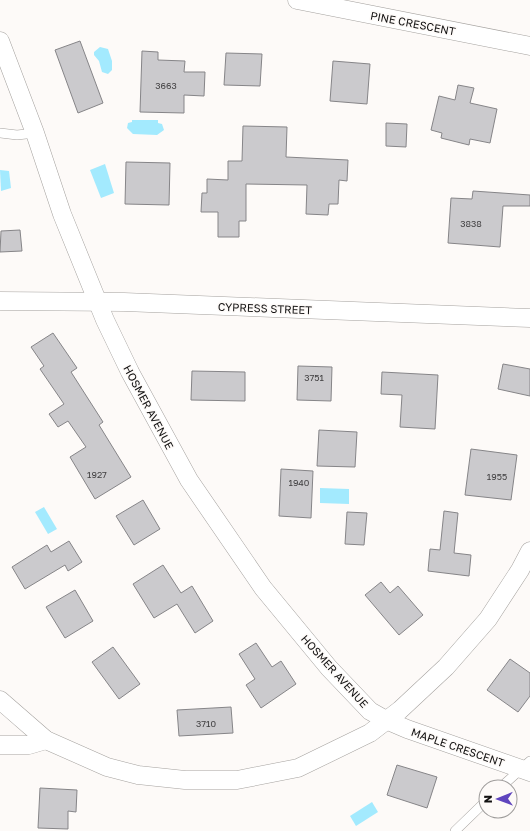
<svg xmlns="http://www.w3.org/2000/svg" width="530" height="831" font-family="'Golos Text',sans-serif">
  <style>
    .water { fill: #a3eafe }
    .building { fill: #cbcacd; stroke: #868588 }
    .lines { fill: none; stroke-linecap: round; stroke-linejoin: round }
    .lane-casing { stroke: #a5a29f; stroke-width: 10 }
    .street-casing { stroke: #a5a29f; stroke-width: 19 }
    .lane { stroke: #fff; stroke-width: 9 }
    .street { stroke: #fff; stroke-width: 18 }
    .labels { text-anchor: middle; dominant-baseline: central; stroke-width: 3; stroke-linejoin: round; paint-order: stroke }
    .number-label { font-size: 9px; fill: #403f40 }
    .street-label { font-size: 11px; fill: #121111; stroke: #fdfaf8 }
  </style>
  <rect width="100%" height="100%" fill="#fdfaf8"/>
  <g class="water">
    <path d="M100,47L108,49L112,61V70L108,74L102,72L99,61L94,55V52Z"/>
    <path d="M132,120H158V123L162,124L164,130L157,135L133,134L127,128L128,123L132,122Z"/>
    <path d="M105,164L114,193L101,198L90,170Z"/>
    <path d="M0,170L9,171L11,188L1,191Z"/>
    <path d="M320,488L349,489V504L320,503Z"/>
    <path d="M44,507L57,529L48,534L35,512Z"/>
    <path d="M372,802L378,812L356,826L350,816Z"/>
  </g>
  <g class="building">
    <path d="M80,41L103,103L78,113L55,50Z"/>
    <path d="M142,51L158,52V60L185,61L184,72H205L204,96L184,95V113L140,112Z"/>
    <path d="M226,53L262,54L260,86L224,85Z"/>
    <path d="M333,61L370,64L367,104L330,101Z"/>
    <path d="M458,85L474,88L470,103L497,109L490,143L470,139L469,145L441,138L442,133L431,130L439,96L455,100Z"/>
    <path d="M386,123L407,124L406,147L386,146Z"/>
    <path d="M243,126L287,127L286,157L348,160L347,181L339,180L338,204H329L328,215L306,214L307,185L246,184V221H239V237H218V212H201L202,193H207V179L228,180V161H242Z"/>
    <path d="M126,162L170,163L169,205L125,204Z"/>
    <path d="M473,191L530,195V206H503L500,247L448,243L451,198L472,199Z"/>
    <path d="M20,230L22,251L0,252L1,231Z"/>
    <path d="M53,333L77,368L71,372L103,422L99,425L131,477L95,499L70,457L86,447L68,421L58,427L49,414L64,404L40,369L44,366L31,347Z"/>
    <path d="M503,364L530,369V396L498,389Z"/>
    <path d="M298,366L332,367L331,401L297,400Z"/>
    <path d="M192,371L245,372V401L191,400Z"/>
    <path d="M382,372L438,375L435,429L400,427L402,395L381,394Z"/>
    <path d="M319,430L357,432L355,467L317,466Z"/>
    <path d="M471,449L517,455L511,500L465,495Z"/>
    <path d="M281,469L313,471L311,518L279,516Z"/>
    <path d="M143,500L160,529L134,545L116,516Z"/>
    <path d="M444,511L458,513L454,553L471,555L469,576L428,571L430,549L440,550Z"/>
    <path d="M347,512L367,513L364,545L345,544Z"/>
    <path d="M69,541L82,562L68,571L65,565L25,589L12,567L47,545L51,552Z"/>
    <path d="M163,565L181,593L192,586L213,621L195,633L177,604L154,618L133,584Z"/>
    <path d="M381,582L390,593L398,586L423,615L399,635L365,595Z"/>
    <path d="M75,590L93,621L65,638L46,607Z"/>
    <path d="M256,643L272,667L281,661L296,684L261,708L246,685L255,679L239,654Z"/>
    <path d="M113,647L140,684L119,699L92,662Z"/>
    <path d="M510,659L530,673V696L518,712L487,690Z"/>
    <path d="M231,707L233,733L179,736L177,710Z"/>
    <path d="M397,765L437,777L427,808L387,795Z"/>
    <path d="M40,788L77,790L76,812L68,811V829L38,828Z"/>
  </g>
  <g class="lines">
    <g class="lane-casing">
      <g id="lane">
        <path d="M0,133L17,135L35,133"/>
        <path d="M501,787L530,761"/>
        <path d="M455,831L486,801"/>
      </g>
    </g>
    <g class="street-casing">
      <g id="street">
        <path d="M297,0L530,46"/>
        <path d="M0,41L35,133L62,214L105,320L130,372L189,480L263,588L329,668L370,711L386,720L407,729L530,772"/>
        <path d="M0,301L124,302L530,318"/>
        <path d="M0,700L46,740L107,767L138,775L185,780H237L298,768L370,733L400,710L446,667L488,619L520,570L530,551"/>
        <path d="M0,745H29L46,740"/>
      </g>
    </g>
    <use href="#lane" class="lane"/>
    <use href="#street" class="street"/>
  </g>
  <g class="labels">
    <g class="number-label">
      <text x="166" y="85">3663</text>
      <text x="471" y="223">3838</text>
      <text x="314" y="377">3751</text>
      <text x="97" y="474">1927</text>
      <text x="497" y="476">1955</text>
      <text x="299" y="482">1940</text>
      <text x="206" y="723">3710</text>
    </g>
    <g class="street-label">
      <text transform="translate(413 23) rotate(11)">PINE CRESCENT</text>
      <text transform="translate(265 308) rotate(2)">CYPRESS STREET</text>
      <text transform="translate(149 407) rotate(62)">HOSMER AVENUE</text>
      <text transform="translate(335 671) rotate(48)">HOSMER AVENUE</text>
      <text transform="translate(458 747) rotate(19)">MAPLE CRESCENT</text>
    </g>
  </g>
  <g transform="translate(498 799) rotate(269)"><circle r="19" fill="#fdfaf8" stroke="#9f9d9c"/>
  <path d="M0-3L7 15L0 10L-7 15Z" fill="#5f45be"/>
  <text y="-6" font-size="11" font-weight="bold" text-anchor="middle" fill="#121111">N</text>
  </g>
</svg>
